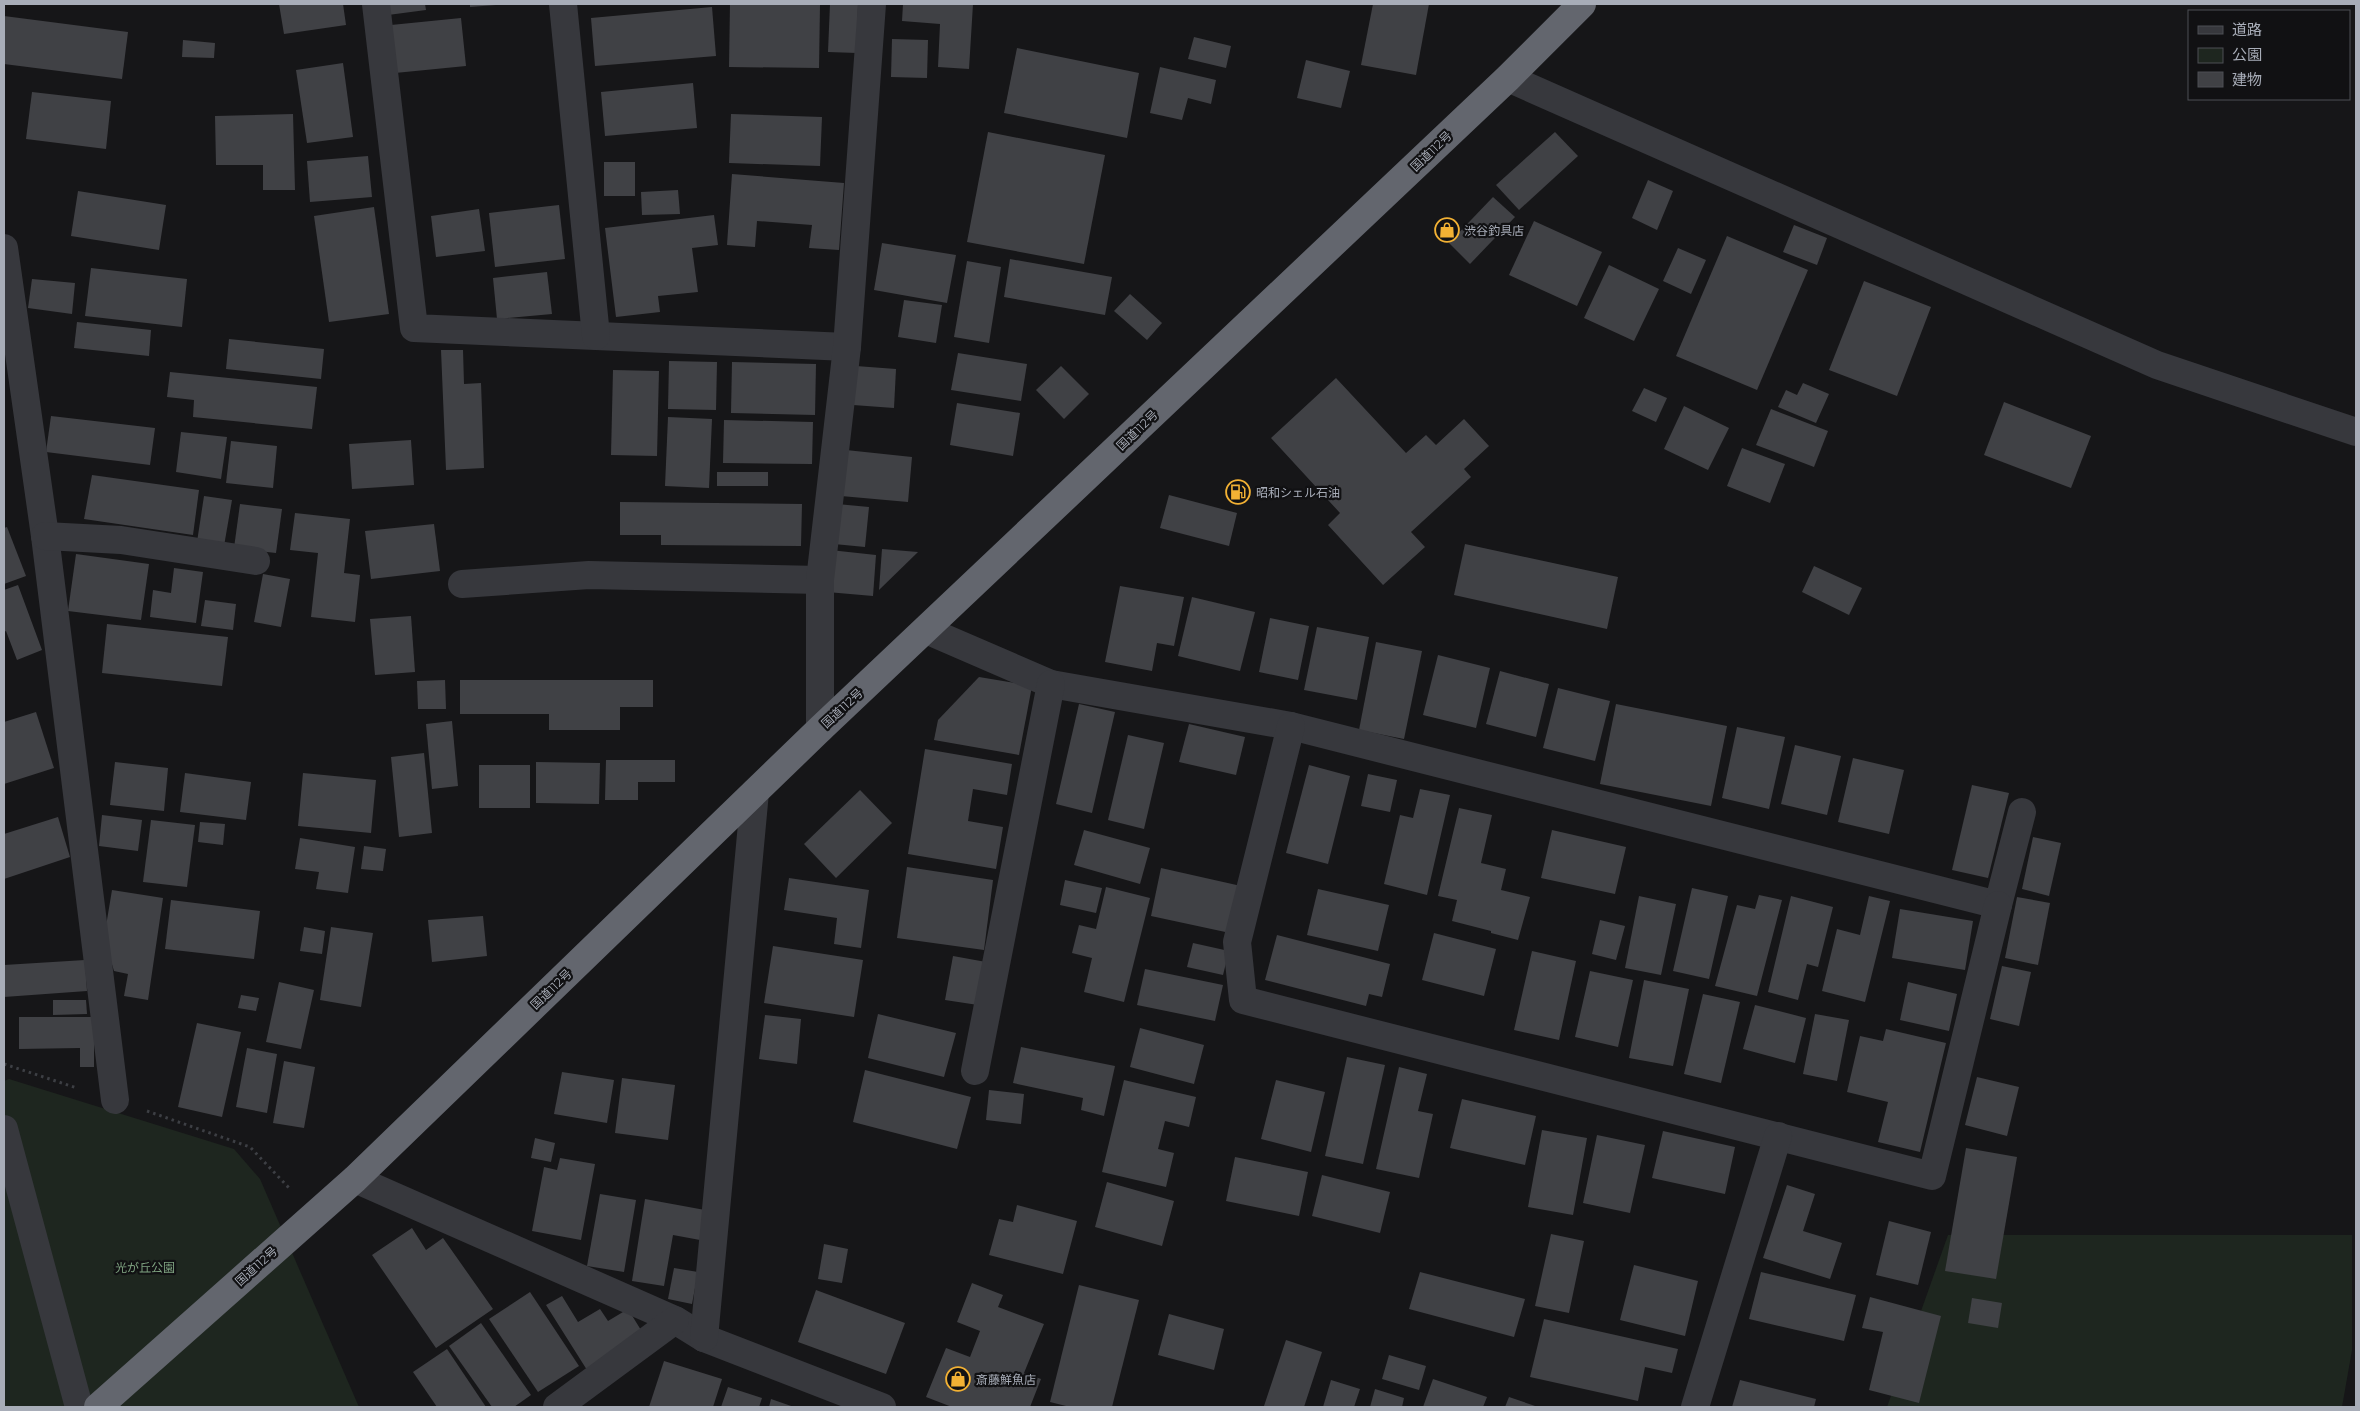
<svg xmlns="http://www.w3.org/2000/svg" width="2360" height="1411" font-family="Montserrat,'Noto Sans JP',sans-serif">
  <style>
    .green { fill: #1e261f }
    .building { fill: #404145 }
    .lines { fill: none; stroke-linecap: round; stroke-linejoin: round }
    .path { stroke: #3d3f44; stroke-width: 3; stroke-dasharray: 2.5 4; stroke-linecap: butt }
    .minor { stroke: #37383d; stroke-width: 28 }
    .highway { stroke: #63666e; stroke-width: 28 }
    .labels { text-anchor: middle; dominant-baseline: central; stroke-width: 4.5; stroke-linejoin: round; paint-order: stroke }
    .street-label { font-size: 12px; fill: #a8adb8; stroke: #111113 }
    .poi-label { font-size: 12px; fill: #a8adb8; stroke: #111113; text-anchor: start }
    .park-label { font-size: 12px; fill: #7fa381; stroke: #111113 }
  </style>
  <rect width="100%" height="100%" fill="#161618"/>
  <g class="green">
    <path d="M9,1079L234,1149L260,1179L359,1407H4V1081Z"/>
    <path d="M1948,1235H2352V1350L2342,1407H1887Z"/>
  </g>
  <g class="building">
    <path d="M279,4H343L346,25L284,34Z"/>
    <path d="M387,4H425L426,10L388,15Z"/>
    <path d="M470,4H496V5L470,7Z"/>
    <path d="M730,4H820L819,68L729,67Z"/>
    <path d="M830,4H858L857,53L828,52Z"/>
    <path d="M903,4H973L969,69L938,67L940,24L902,21Z"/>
    <path d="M1373,4H1429L1416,75L1361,65Z"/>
    <path d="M712,7L716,56L595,66L591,18Z"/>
    <path d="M4,16L128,32L122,79L4,64Z"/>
    <path d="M461,18L466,66L395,73L391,25Z"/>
    <path d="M1194,37L1231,46L1226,68L1188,59Z"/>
    <path d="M892,39L928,40L927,78L891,77Z"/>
    <path d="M183,40L215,43L214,58L182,57Z"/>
    <path d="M1017,48L1139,73L1127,138L1004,113Z"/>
    <path d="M1306,60L1350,71L1341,108L1297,98Z"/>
    <path d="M343,63L353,137L307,143L296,70Z"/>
    <path d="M1160,67L1216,80L1211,104L1188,98L1182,120L1150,113Z"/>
    <path d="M693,83L697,128L605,136L601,92Z"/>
    <path d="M32,92L111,101L106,149L26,139Z"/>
    <path d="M293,114L295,190H263V165H216L215,116Z"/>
    <path d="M731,114L822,117L820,166L729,163Z"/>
    <path d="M988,132L1105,155L1084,264L967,242Z"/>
    <path d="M1555,132L1578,156L1519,210L1496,185Z"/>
    <path d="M368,156L372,197L310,202L307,161Z"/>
    <rect x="604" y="162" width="31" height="34"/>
    <path d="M732,174L844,183L839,250L809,248L812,225L757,221L755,247L727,245Z"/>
    <path d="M1648,180L1673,191L1657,230L1632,218Z"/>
    <path d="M678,190L680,214L642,215L641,192Z"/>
    <path d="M78,191L166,205L159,250L71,236Z"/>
    <path d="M1493,197L1515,217L1470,264L1449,243Z"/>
    <path d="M559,205L565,259L495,267L489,213Z"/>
    <path d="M374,207L389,314L329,322L314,216Z"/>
    <path d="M479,209L485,251L436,257L431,216Z"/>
    <path d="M714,215L718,245L692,248L698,292L658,296L660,312L616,317L605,228Z"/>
    <path d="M1534,221L1602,252L1577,306L1509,275Z"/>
    <path d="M1794,225L1827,238L1817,265L1783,252Z"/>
    <path d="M1727,236L1808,270L1757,390L1676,356Z"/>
    <path d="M882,243L956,255L947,303L874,290Z"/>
    <path d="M1678,248L1706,260L1691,294L1663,281Z"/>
    <path d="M1010,259L1112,277L1105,315L1004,297Z"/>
    <path d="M967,261L1001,267L989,343L954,337Z"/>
    <path d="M1609,265L1659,289L1634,341L1584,318Z"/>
    <path d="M91,268L187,279L182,327L85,316Z"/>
    <path d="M547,272L552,314L497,319L493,278Z"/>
    <path d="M32,279L75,283L72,314L28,308Z"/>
    <path d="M1864,281L1931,307L1897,396L1829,370Z"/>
    <path d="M1130,294L1162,323L1147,340L1114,311Z"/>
    <path d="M904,300L942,305L936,343L898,337Z"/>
    <path d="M77,322L151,330L149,356L74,348Z"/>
    <path d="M229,339L324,349L321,379L226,369Z"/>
    <path d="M441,350H463L464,384L481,383L484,468L446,470Z"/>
    <path d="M958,353L1027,364L1021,401L951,390Z"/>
    <path d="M669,361L717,362L716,410L668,409Z"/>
    <path d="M732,362L816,364L815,415L731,413Z"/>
    <path d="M856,366L896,369L894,408L853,405Z"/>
    <path d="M1061,366L1089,394L1064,419L1036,390Z"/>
    <path d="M613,370L659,371L657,456L611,455Z"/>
    <path d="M170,372L317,387L312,429L193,417L194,400L167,397Z"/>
    <path d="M1336,378L1406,453L1426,435L1436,445L1464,419L1489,446L1464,469L1471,477L1411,532L1425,547L1383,585L1328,525L1340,513L1271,438Z"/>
    <path d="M1803,383L1829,394L1816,423L1778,407L1786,390L1797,395Z"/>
    <path d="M1644,388L1667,398L1656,422L1632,411Z"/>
    <path d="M2004,402L2091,436L2071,488L1984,455Z"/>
    <path d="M957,403L1020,413L1013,456L950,445Z"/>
    <path d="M1684,406L1729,428L1708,470L1664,449Z"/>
    <path d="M1771,409L1828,431L1814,467L1756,445Z"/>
    <path d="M51,416L155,428L150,465L46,452Z"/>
    <path d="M668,417L712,419L709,488L665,486Z"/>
    <path d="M724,420L813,422L812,464L723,463Z"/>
    <path d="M181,432L227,437L221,479L176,472Z"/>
    <path d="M411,440L414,485L352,489L349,444Z"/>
    <path d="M231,441L277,446L273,488L226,483Z"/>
    <path d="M1742,448L1785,464L1770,503L1727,486Z"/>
    <path d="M846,450L912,457L908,502L841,496Z"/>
    <rect x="717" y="472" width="51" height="14"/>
    <path d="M92,475L199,490L193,535L84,519Z"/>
    <path d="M1169,495L1237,513L1229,546L1160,528Z"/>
    <path d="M204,496L232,500L224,546L197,542Z"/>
    <path d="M620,502L802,504L801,546L661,545V535H620Z"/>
    <path d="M240,504L282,509L276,553L234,548Z"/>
    <path d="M837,504L869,507L865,547L834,544Z"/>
    <path d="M295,513L350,519L344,573L360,575L355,622L311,617L318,553L290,550Z"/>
    <path d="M434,524L440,571L371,579L365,531Z"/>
    <path d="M7,527L26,576L4,584V528Z"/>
    <path d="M1465,544L1618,577L1607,629L1454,595Z"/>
    <path d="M882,549L918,552L879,590Z"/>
    <path d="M830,550L876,555L873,596L827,592Z"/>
    <path d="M76,554L149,564L141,620L68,611Z"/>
    <path d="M1814,566L1862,588L1849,615L1802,592Z"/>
    <path d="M174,568L203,572L196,623L150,617L153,590L171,593Z"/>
    <path d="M263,574L290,579L281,627L254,622Z"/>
    <path d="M18,585L42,650L17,660L6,631L4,632V590Z"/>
    <path d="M1120,586L1184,597L1174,646L1157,643L1152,671L1105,662Z"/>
    <path d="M1192,597L1255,612L1240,671L1178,656Z"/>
    <path d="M205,600L236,604L233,630L201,626Z"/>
    <path d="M411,616L415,672L375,675L370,619Z"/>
    <path d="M1270,618L1309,626L1298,680L1259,672Z"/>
    <path d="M107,624L228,637L222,686L102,673Z"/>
    <path d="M1317,627L1369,637L1357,700L1304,690Z"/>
    <path d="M1376,642L1422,651L1404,739L1359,730Z"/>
    <path d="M1438,655L1490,668L1476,728L1423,715Z"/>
    <path d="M1500,671L1549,684L1536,737L1486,724Z"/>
    <path d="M979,677L1032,686L1019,755L934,740L938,720Z"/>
    <path d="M445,680L446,709H418L417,681Z"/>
    <path d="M460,680H653V707H620V730H549V714H460Z"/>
    <path d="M1558,688L1610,701L1595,761L1543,748Z"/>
    <path d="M1079,704L1115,712L1092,813L1056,804Z"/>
    <path d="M1616,704L1727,726L1711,806L1600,784Z"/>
    <path d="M36,712L54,768L4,784V722Z"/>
    <path d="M452,721L458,786L432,789L426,724Z"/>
    <path d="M1189,724L1245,737L1236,775L1179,762Z"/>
    <path d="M1737,727L1785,737L1769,809L1722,798Z"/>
    <path d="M1128,735L1164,743L1144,829L1108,820Z"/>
    <path d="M1795,745L1841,756L1827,815L1781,804Z"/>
    <path d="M925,749L1012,764L1007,795L973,789L968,821L1003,827L996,869L908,854Z"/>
    <path d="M424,753L432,833L399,837L391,757Z"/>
    <path d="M1853,758L1904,770L1889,834L1838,822Z"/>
    <path d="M606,760H675V782H638V800H605Z"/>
    <path d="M115,762L168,768L164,811L110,805Z"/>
    <path d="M536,762L600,763L599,804L536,803Z"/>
    <rect x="479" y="765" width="51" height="43"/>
    <path d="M1309,765L1350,776L1328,864L1286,853Z"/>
    <path d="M185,773L251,782L246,820L180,812Z"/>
    <path d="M303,773L376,780L371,833L298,826Z"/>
    <path d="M1368,774L1397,780L1390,812L1361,806Z"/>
    <path d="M1972,785L2009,793L1988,878L1952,870Z"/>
    <path d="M1420,789L1450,795L1427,895L1384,884L1400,815L1413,818Z"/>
    <path d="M860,790L892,823L836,878L804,844Z"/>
    <path d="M1459,808L1492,815L1481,863L1506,869L1501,890L1530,897L1518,940L1491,933V931L1452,921L1457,900L1438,896Z"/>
    <path d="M102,815L142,820L138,851L99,846Z"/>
    <path d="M58,817L70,857L4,879V834Z"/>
    <path d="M151,820L195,825L187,887L143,882Z"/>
    <path d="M200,822L225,824L223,845L198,842Z"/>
    <path d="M1084,830L1150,848L1140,884L1074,865Z"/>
    <path d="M1552,830L1626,847L1615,894L1541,878Z"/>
    <path d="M2033,837L2061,843L2049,896L2022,889Z"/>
    <path d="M300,838L355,847L348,893L316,889L319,872L295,869Z"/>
    <path d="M364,846L386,849L383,871L361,869Z"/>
    <path d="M907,867L993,880L984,950L897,938Z"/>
    <path d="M1161,868L1241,886L1230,933L1151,916Z"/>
    <path d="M789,878L869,890L861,948L834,944L837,918L784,910Z"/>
    <path d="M1065,880L1102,888L1096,913L1060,905Z"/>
    <path d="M1106,887L1150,898L1124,1002L1084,992L1092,958L1072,953L1079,925L1096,929Z"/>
    <path d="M1692,888L1728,896L1709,979L1673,971Z"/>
    <path d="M1318,889L1389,905L1378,951L1307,935Z"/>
    <path d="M112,890L163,898L148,1000L124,996L128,974L114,971L104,938Z"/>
    <path d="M1759,895L1782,900L1757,996L1715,986L1737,905L1755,909Z"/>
    <path d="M1639,896L1676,904L1661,975L1625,968Z"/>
    <path d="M1791,896L1833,907L1818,967L1807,964L1798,1000L1768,992Z"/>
    <path d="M1869,896L1890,901L1865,1002L1822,991L1837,929L1860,935Z"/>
    <path d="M2017,897L2050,903L2038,965L2005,958Z"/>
    <path d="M171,900L260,911L254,959L165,949Z"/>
    <path d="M1900,909L1973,921L1965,970L1892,958Z"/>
    <path d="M483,916L487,956L432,962L428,920Z"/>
    <path d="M1600,920L1625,926L1616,960L1592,954Z"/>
    <path d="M304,927L325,931L322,954L300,951Z"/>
    <path d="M331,927L373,933L361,1007L320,1000Z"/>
    <path d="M1434,933L1496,949L1484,996L1422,980Z"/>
    <path d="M1277,935L1390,964L1382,997L1369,994L1366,1006L1265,980Z"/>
    <path d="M1193,943L1229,951L1223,975L1187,967Z"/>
    <path d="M773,946L863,960L854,1017L764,1003Z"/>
    <path d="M1532,951L1576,961L1559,1040L1514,1030Z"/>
    <path d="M953,956L986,962L978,1005L945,1000Z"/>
    <path d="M85,960L87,991L4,997V965Z"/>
    <path d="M2002,966L2031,972L2019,1026L1990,1019Z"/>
    <path d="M1145,969L1223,985L1215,1021L1137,1005Z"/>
    <path d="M1590,971L1633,980L1618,1047L1575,1037Z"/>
    <path d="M1644,980L1689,989L1673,1066L1629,1058Z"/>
    <path d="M279,982L314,990L301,1049L266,1042Z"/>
    <path d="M1908,982L1957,994L1949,1031L1900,1020Z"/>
    <path d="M1703,994L1740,1002L1721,1083L1684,1074Z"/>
    <path d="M241,995L259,998L256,1011L238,1008Z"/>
    <path d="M53,1000H86L87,1014L53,1015Z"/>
    <path d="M1755,1005L1806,1018L1795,1063L1743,1049Z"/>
    <path d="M878,1014L956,1033L944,1077L868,1058Z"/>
    <path d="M1815,1014L1849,1020L1837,1081L1803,1074Z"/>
    <path d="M765,1015L801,1019L797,1064L759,1059Z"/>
    <path d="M19,1017H94V1067H80V1048L19,1049Z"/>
    <path d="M197,1023L241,1032L222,1117L178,1107Z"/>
    <path d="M1140,1028L1204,1045L1194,1084L1130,1067Z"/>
    <path d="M1886,1029L1946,1043L1920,1152L1878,1142L1888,1102L1847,1092L1860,1036L1883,1041Z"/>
    <path d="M1021,1047L1115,1066L1104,1116L1081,1110L1083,1098L1013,1083Z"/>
    <path d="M247,1048L277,1054L267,1113L236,1107Z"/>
    <path d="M1347,1057L1385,1065L1363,1164L1325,1156Z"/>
    <path d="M284,1061L315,1067L304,1128L273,1123Z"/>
    <path d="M1399,1067L1427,1074L1418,1111L1433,1114L1419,1178L1376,1169Z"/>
    <path d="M865,1070L971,1097L957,1149L853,1122Z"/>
    <path d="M562,1072L614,1080L607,1123L554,1114Z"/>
    <path d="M1977,1077L2019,1087L2007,1136L1965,1125Z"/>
    <path d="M622,1078L675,1085L668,1140L615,1133Z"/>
    <path d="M1124,1080L1196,1097L1189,1127L1165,1121L1158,1149L1174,1153L1166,1187L1102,1172Z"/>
    <path d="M1276,1080L1325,1092L1311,1152L1261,1139Z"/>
    <path d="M989,1090L1024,1094L1021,1124L986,1120Z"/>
    <path d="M1462,1099L1536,1116L1525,1165L1450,1148Z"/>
    <path d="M1542,1130L1587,1138L1573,1215L1528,1207Z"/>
    <path d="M1663,1131L1735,1147L1725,1194L1652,1178Z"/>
    <path d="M1597,1135L1645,1145L1630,1213L1583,1203Z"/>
    <path d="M535,1138L555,1143L551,1162L531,1158Z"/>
    <path d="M1966,1148L2017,1157L1996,1279L1945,1271Z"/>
    <path d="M1235,1157L1308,1172L1299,1216L1226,1201Z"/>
    <path d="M560,1158L595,1164L581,1240L532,1231L544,1167L557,1170Z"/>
    <path d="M1322,1175L1390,1192L1380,1233L1312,1216Z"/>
    <path d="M1107,1182L1174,1201L1162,1246L1095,1227Z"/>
    <path d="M1787,1185L1815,1194L1803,1231L1842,1243L1830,1279L1763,1258Z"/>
    <path d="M600,1194L636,1200L624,1272L587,1266Z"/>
    <path d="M645,1199L705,1210L700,1240L673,1235L664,1286L632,1281Z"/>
    <path d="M1017,1205L1077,1221L1063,1274L989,1255L999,1219L1013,1222Z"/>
    <path d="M1889,1221L1931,1232L1918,1285L1876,1275Z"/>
    <path d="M412,1228L426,1250L443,1238L493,1309L436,1348L372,1255Z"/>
    <path d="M1551,1234L1584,1241L1569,1313L1535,1306Z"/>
    <path d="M824,1244L848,1249L842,1283L818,1279Z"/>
    <path d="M1634,1265L1698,1281L1685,1336L1620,1320Z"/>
    <path d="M674,1268L698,1272L692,1304L668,1299Z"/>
    <path d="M1420,1272L1525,1299L1514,1337L1409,1309Z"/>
    <path d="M1761,1272L1856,1295L1844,1341L1749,1319Z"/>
    <path d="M972,1283L1003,1295L998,1307L1044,1324L1024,1373L1041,1379L1030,1407H952L926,1397L946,1348L970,1357L980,1331L957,1322Z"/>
    <path d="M1079,1285L1139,1300L1112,1407H1070L1050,1402Z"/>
    <path d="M816,1290L905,1323L886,1374L798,1342Z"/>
    <path d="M530,1292L579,1366L538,1392L489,1319Z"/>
    <path d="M562,1296L578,1322L600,1309L608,1321L628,1309L644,1335L587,1370L546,1305Z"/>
    <path d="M1870,1297L1941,1316L1919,1403L1869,1390L1883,1332L1862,1328Z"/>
    <path d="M1972,1298L2002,1303L1998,1328L1968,1323Z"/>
    <path d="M1169,1314L1224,1329L1214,1370L1158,1355Z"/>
    <path d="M1544,1319L1678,1349L1672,1373L1645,1367L1638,1401L1530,1377Z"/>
    <path d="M481,1323L531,1395L514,1407H492L449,1346Z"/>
    <path d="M1286,1340L1322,1352L1304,1407H1267L1264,1406Z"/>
    <path d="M447,1349L486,1407H437L413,1372Z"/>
    <path d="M1389,1355L1426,1366L1419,1390L1382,1379Z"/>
    <path d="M664,1361L722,1379L713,1407H649Z"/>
    <path d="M1433,1379L1487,1397L1483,1407H1423Z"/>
    <path d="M1331,1380L1360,1389L1354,1407H1323Z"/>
    <path d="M1740,1380L1816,1399L1814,1407H1732Z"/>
    <path d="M728,1387L762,1398L759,1407H721Z"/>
    <path d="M1375,1389L1404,1398L1402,1407H1370Z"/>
    <path d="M1509,1397L1538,1407H1505Z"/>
    <path d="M771,1399L794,1407H769Z"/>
  </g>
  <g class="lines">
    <g class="path">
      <path d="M4,1064L77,1088"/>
      <path d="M147,1111L250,1147L291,1190"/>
    </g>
    <g class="minor">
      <path d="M376,4L414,328L847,347"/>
      <path d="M563,4L596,336"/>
      <path d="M1508,78L2157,365L2356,432"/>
      <path d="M4,248L45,536L115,1100"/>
      <path d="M45,536L121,540L256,561"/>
      <path d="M462,584L589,575L820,580"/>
      <path d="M926,630L1051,684L1291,726L1998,905L2022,812"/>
      <path d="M1291,726L1237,942L1243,1000L1932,1176L1998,905"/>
      <path d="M820,729V580L847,347L872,4"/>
      <path d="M975,1071L1051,684"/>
      <path d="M4,1129L79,1407"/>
      <path d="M355,1179L675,1320L704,1338L882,1407"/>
      <path d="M704,1338L755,792"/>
      <path d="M557,1407L675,1320"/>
      <path d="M1695,1407L1778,1136"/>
    </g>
    <path class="highway" d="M98,1407L355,1179L820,729L1508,78L1582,4"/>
  </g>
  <defs>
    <g id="shop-ring" transform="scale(1.25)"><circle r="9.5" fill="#111113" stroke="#f2b134" stroke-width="1.5"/><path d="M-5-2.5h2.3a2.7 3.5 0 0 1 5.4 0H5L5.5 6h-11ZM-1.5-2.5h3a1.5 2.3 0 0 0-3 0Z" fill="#f2b134"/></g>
    <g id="fuel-ring" transform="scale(1.25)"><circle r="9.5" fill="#111113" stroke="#f2b134" stroke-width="1.5"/><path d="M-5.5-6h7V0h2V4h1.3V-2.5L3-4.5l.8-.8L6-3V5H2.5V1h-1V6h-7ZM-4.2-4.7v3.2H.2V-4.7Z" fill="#f2b134"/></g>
  </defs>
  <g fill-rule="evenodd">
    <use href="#shop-ring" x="1447" y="230"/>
    <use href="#fuel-ring" x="1238" y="492"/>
    <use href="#shop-ring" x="958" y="1379"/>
  </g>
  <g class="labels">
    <g class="street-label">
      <text transform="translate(1431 151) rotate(-44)">国道112号</text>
      <text transform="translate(1137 430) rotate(-44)">国道112号</text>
      <text transform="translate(842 708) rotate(-43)">国道112号</text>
      <text transform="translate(551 989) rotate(-44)">国道112号</text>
      <text transform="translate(256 1266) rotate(-42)">国道112号</text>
    </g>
    <g class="poi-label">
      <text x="1464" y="230">渋谷釣具店</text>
      <text x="1256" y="492">昭和シェル石油</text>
      <text x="976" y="1379">斎藤鮮魚店</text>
    </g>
    <g class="park-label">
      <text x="145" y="1267">光が丘公園</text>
    </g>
  </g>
  <rect width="2360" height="1411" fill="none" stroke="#a8adb8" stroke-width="10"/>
  <rect x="2188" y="10" width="162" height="90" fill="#111113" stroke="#4d4f55"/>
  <rect x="2198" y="26" width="25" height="8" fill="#37383d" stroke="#4d4f55"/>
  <text x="2232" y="35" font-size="15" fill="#a8adb8">道路</text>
  <rect x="2198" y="48" width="25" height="15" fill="#1e261f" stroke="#4d4f55"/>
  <text x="2232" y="60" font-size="15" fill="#a8adb8">公園</text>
  <rect x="2198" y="72" width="25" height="15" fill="#404145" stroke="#4d4f55"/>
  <text x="2232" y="85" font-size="15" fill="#a8adb8">建物</text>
</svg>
